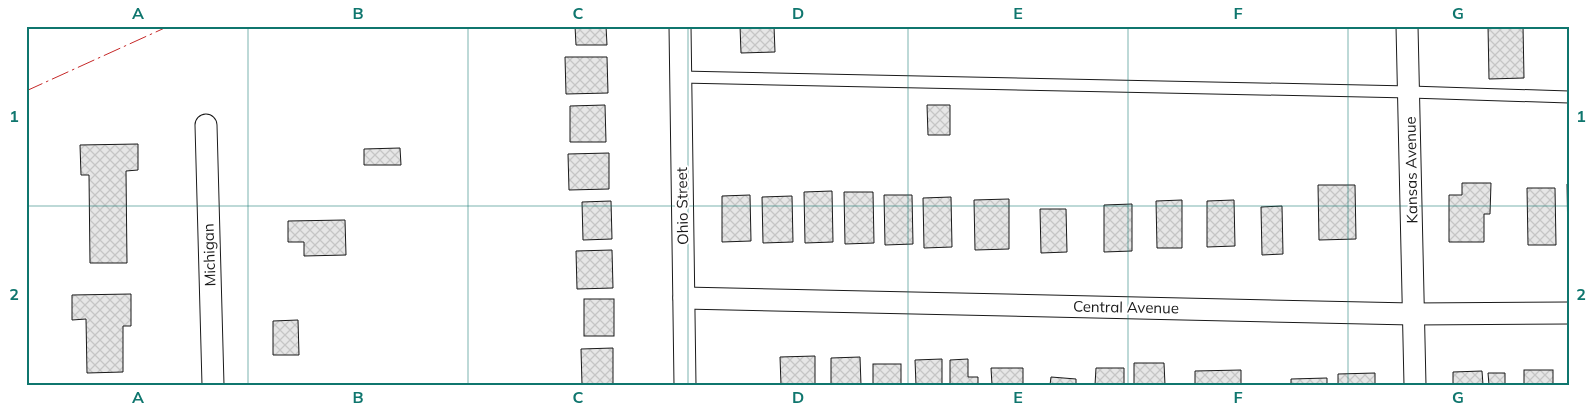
<svg xmlns="http://www.w3.org/2000/svg" width="1595" height="411" font-family="Mulish,sans-serif">
  <style>
    .building { fill: url(#building-cross-hatch); stroke: #1a1a1a }
    .lines { fill: none; stroke-linecap: round; stroke-linejoin: round }
    .lane-casing { stroke: #1a1a1a; stroke-width: 13 }
    .street-casing { stroke: #1a1a1a; stroke-width: 23 }
    .lane { stroke: #fff; stroke-width: 11 }
    .street { stroke: #fff; stroke-width: 21 }
    .power { stroke: #c62828; stroke-width: 1; stroke-dasharray: 18 4 2.5 4; stroke-linecap: butt }
    .grid { fill: none; stroke: #0f766e; stroke-width: 1; stroke-opacity: 0.55 }
    .labels { text-anchor: middle; dominant-baseline: central; stroke-width: 4; stroke-linejoin: round; paint-order: stroke }
    .street-label { font-size: 15px; fill: #1a1a1a; stroke: #fff }
    .neatline { fill: none; stroke: #0f766e; stroke-width: 2 }
    .grid-label { font-size: 16px; text-anchor: middle; font-weight: bold; fill: #0f766e }
  </style>
  <defs>
    <pattern id="building-cross-hatch" width="8" height="8" patternUnits="userSpaceOnUse" patternTransform="scale(1.25)"><rect width="8" height="8" fill="#e6e6e6"/><path d="M0 0l8 8M0 8l8-8" fill="none" stroke="#c5c5c5"/></pattern>
  </defs>
  <rect width="100%" height="100%" fill="#fff"/>
  <g class="building">
    <path d="M575,26H606L607,45H576Z"/>
    <path d="M740,26H774L775,52L741,53Z"/>
    <path d="M1488,26H1523L1524,78L1489,79Z"/>
    <path d="M565,57H607L608,93L566,94Z"/>
    <path d="M605,105L606,142H570V106Z"/>
    <path d="M927,105H950V135H928Z"/>
    <path d="M138,144V170L126,171L127,263H90L89,175H81L80,145Z"/>
    <path d="M400,148L401,165H364V149Z"/>
    <path d="M609,153V189L569,190L568,154Z"/>
    <path d="M1462,183H1491L1490,214H1484V242H1449V195H1462Z"/>
    <path d="M1567,184H1569V241H1568Z"/>
    <path d="M1318,185H1355L1356,239L1319,240Z"/>
    <path d="M1527,188H1555L1556,245H1528Z"/>
    <path d="M832,191L833,242L805,243L804,192Z"/>
    <path d="M844,192H873L874,243L845,244Z"/>
    <path d="M750,195L751,241L722,242V196Z"/>
    <path d="M884,195H912L913,244L885,245Z"/>
    <path d="M792,196L793,242L763,243L762,197Z"/>
    <path d="M951,197L952,247L924,248L923,198Z"/>
    <path d="M1009,199V249L975,250L974,200Z"/>
    <path d="M1182,200V248H1157L1156,201Z"/>
    <path d="M1234,200L1235,246L1207,247V201Z"/>
    <path d="M611,201L612,239L583,240L582,202Z"/>
    <path d="M1132,204V251L1104,252V205Z"/>
    <path d="M1282,206L1283,254L1262,255L1261,207Z"/>
    <path d="M1040,209H1066L1067,252L1041,253Z"/>
    <path d="M345,220L346,255L304,256V242H288V221Z"/>
    <path d="M612,250L613,288L577,289L576,251Z"/>
    <path d="M131,294V326H123V372L87,373L86,319L72,320V295Z"/>
    <rect x="584" y="299" width="30" height="37"/>
    <path d="M298,320L299,355H273V321Z"/>
    <path d="M613,348V385H582L581,349Z"/>
    <path d="M815,356V385H781L780,357Z"/>
    <path d="M860,357L861,385H831V358Z"/>
    <path d="M942,359V385H916L915,360Z"/>
    <path d="M968,359V377H978V385H950V360Z"/>
    <path d="M1134,363H1164L1165,385H1134Z"/>
    <rect x="873" y="364" width="28" height="21"/>
    <path d="M991,368H1023V385H992Z"/>
    <path d="M1096,368H1124V385H1095Z"/>
    <path d="M1241,370V385H1195V371Z"/>
    <rect x="1524" y="370" width="29" height="15"/>
    <path d="M1482,371L1483,385H1453V372Z"/>
    <path d="M1375,373V385H1338V374Z"/>
    <path d="M1488,373H1505V385H1489Z"/>
    <path d="M1051,377L1076,379V385H1050Z"/>
    <path d="M1327,378V385H1291V379Z"/>
  </g>
  <g class="lines">
    <g class="lane-casing">
      <path id="lane" d="M681,77L1410,92L1569,97"/>
    </g>
    <g class="street-casing">
      <g id="street">
        <path d="M680,26L685,385"/>
        <path d="M1407,26L1415,385"/>
        <path d="M206,125L213,385"/>
        <path d="M684,298L1412,314L1569,313"/>
      </g>
    </g>
    <use href="#lane" class="lane"/>
    <use href="#street" class="street"/>
    <path class="power" d="M26,91L169,26"/>
  </g>
  <path class="grid" d="M248,26V385M468,26V385M688,26V385M908,26V385M1128,26V385M1348,26V385M26,206H1569"/>
  <g class="labels">
    <g class="street-label">
      <text transform="translate(1411 170) rotate(-91)">Kansas Avenue</text>
      <text transform="translate(682 206) rotate(-91)">Ohio Street</text>
      <text transform="translate(209 255) rotate(-92)">Michigan</text>
      <text transform="translate(1126 307) rotate(1)">Central Avenue</text>
    </g>
  </g>
  <rect width="1595" height="411" fill="none" stroke="#ffffff" stroke-width="55"/>
  <rect x="28" y="28" width="1540" height="356" class="neatline"/>
  <g class="grid-label">
    <text x="138" y="19">A</text>
    <text x="358" y="19">B</text>
    <text x="578" y="19">C</text>
    <text x="798" y="19">D</text>
    <text x="1018" y="19">E</text>
    <text x="1238" y="19">F</text>
    <text x="1458" y="19">G</text>
    <text x="14" y="122">1</text>
    <text x="1581" y="122">1</text>
    <text x="14" y="300">2</text>
    <text x="1581" y="300">2</text>
    <text x="138" y="403">A</text>
    <text x="358" y="403">B</text>
    <text x="578" y="403">C</text>
    <text x="798" y="403">D</text>
    <text x="1018" y="403">E</text>
    <text x="1238" y="403">F</text>
    <text x="1458" y="403">G</text>
  </g>
</svg>
